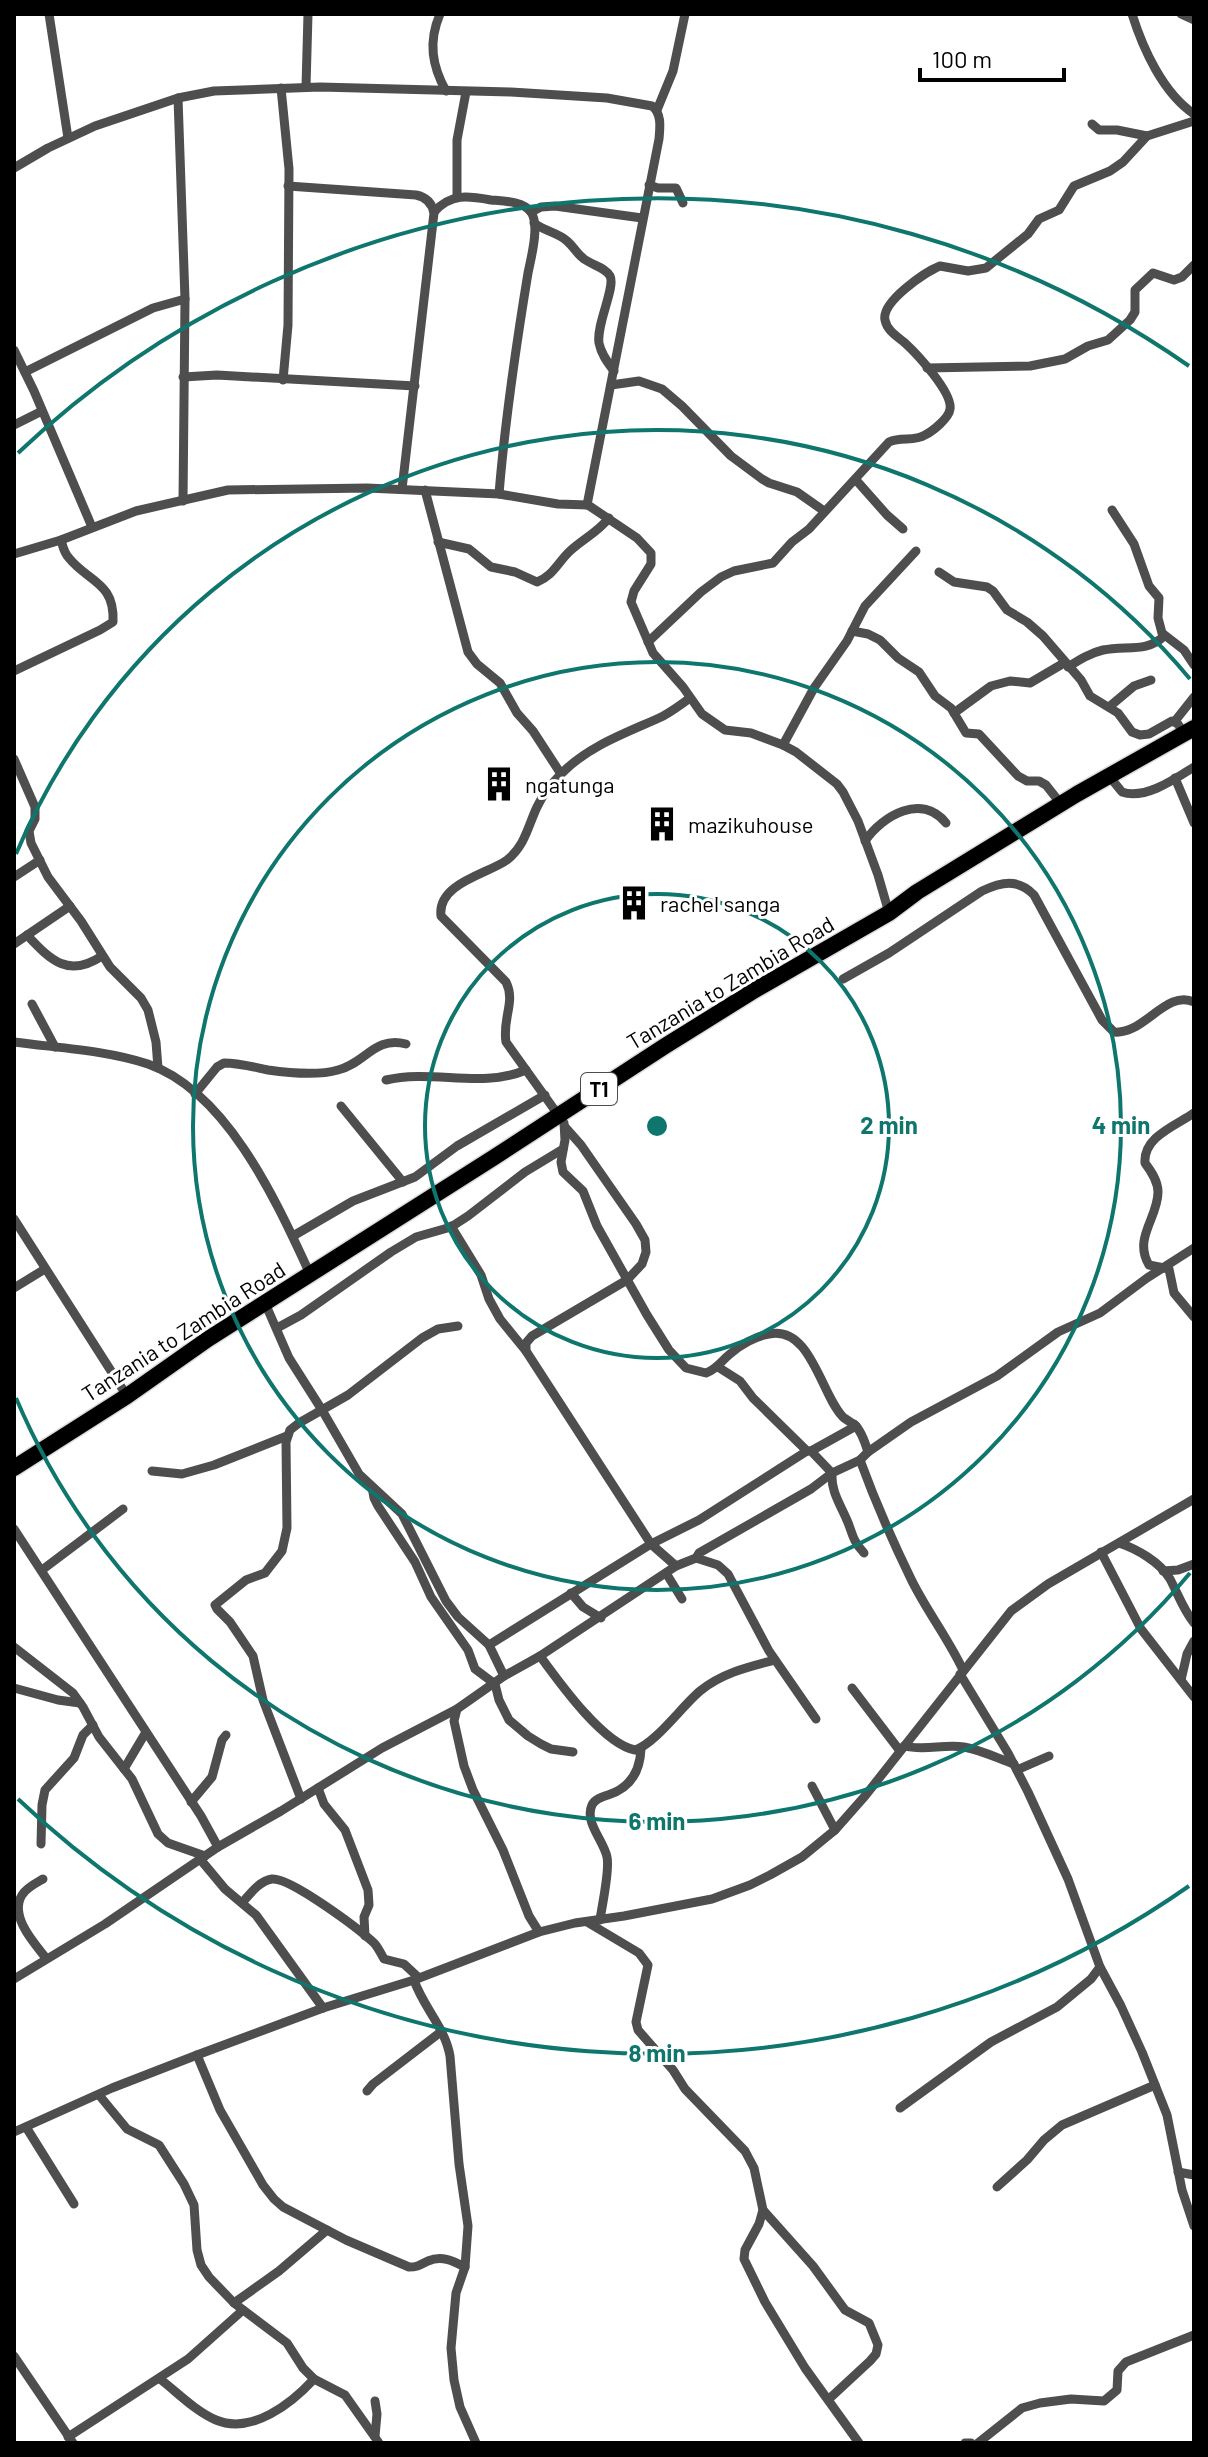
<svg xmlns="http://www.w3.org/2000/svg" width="1208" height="2457" font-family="Barlow,sans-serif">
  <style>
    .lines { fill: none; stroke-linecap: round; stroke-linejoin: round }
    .highway-casing { stroke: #dbdbdb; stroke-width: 19 }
    .street { stroke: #4e4e4e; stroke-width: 9 }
    .highway { stroke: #000; stroke-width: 16 }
    .ring { fill: none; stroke: #0f766e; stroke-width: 4 }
    .labels { text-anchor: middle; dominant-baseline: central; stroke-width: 6; stroke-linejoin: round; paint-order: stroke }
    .shield { fill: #fff; stroke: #4c4c4c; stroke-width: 2 }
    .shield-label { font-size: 20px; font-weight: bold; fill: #000 }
    .poi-label { font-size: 22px; fill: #000; stroke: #fff; text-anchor: start }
    .street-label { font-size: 22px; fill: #000; stroke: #fff }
    .centre { fill: #0f766e; stroke: #fff; stroke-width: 4 }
    .ring-label { font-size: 24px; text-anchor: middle; font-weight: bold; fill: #0f766e; stroke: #fff; stroke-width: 6; stroke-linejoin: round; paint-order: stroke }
  </style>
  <rect width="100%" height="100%" fill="#fff"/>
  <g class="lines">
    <g class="highway-casing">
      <path id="highway" d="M14,1468L127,1396L208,1339L493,1158L665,1046L755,990L889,913L917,892L1077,794L1194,728"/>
    </g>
    <g class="street">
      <path d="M49,14L68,138"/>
      <path d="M440,14C428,42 432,66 446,91"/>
      <path d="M1132,14C1143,49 1163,93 1194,114"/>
      <path d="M1181,14L1194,20"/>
      <path d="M306,87L308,14"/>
      <path d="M281,88L289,169L288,325L283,380"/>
      <path d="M178,98L185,299L183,501"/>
      <path d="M657,110L673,71L685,14"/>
      <path d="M1092,124L1099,130H1117L1147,136"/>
      <path d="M14,168L48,148L95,126L178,98L214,91L320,87L511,92L607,98L652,106C662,114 660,127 659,139L587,505"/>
      <path d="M649,185L658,188H676L683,203"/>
      <path d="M288,186L416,195C426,197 432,203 434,213L402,489"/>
      <path d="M457,196V140L466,92"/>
      <path d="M434,212C451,193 468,196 491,200C503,201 523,201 531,212C540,225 531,258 528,273C516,346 505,420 499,494"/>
      <path d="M531,212L541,207L555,206L642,218"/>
      <path d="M534,223C544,231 559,233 567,241C574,247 577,254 584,259C592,265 606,268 610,276C616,287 596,324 599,343C601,354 608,363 614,371"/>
      <path d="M14,350L34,391L92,527"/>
      <path d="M927,368L1030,366L1065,359L1088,346L1108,340L1130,320L1135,312V290L1153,273L1174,280L1182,277L1194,265"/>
      <path d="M25,372L153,308L185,299"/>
      <path d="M183,377L217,375L415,386"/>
      <path d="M611,385L639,381L662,389L682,406L731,456L762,479L769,483L797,492L824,511"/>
      <path d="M14,425L42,411"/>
      <path d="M856,480L887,515L903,529"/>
      <path d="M425,490L468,652L477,664L500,683L517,713L533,731L561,774"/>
      <path d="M1112,510L1134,544L1149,586L1159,598L1158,618L1162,633L1184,650L1194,665"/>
      <path d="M438,542L469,549L491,567L515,572L537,582C553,576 558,562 570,551C583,539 598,532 609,518"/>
      <path d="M14,554L61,540L136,511L228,490L367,488L499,494L558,504L588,505L637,538L651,553V564L634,591L631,602L653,653L683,687L702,714L725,730L751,733L783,745L796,752L837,784L843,792L858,821L878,875L889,913"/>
      <path d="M939,572L954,582L987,587L993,591L1007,610L1027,622L1043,636L1081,680L1090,696L1118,713L1132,732L1140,735L1149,734L1172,721L1178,724L1184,734"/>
      <path d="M852,631L868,634L880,640L898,658L919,672L935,696L951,708L966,733L979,734L1018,776L1027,781H1039L1046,785L1061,804"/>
      <path d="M648,642L701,592L721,577L734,571L773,563L792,542L809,529L889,442C901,436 914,442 925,435C933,431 949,418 950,409C953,393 917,354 905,343C898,337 887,331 885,320C881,302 925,272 940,266L968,271L986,268L1028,234L1039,219L1059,210L1074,186L1110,171L1123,162L1147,136L1194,121"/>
      <path d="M1068,667C1079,660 1090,653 1103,650C1125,645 1147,653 1164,636"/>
      <path d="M14,671L100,630L113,622C115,582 88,582 69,558C64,553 63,547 61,540"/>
      <path d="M690,698C680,705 670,713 659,718C626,733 589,746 563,772C553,782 543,794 537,807C528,826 525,846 507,860C488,874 437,883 441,916L506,982C516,1002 502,1018 506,1042L564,1123L565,1140L561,1162L563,1172L583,1191L597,1226L647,1315L669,1350L686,1368L706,1373C717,1369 721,1361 730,1354C740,1345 756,1336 769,1334C811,1325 821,1395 843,1417C844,1418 853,1424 854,1424C861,1430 865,1442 868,1452"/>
      <path d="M1109,707L1134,686L1151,680"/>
      <path d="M954,713L991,686L1010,681L1030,683L1064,663"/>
      <path d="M1175,721L1194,697"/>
      <path d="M783,745L814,688L847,641L865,606L916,551"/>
      <path d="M14,759L35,807V819L29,831L31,843L48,877L81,921L110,967L141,998L148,1010L156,1042L158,1068"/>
      <path d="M1109,776L1122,792C1145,800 1175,779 1194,767"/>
      <path d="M1175,778L1194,823"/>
      <path d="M865,841C883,815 922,793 946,823"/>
      <path d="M14,877L40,860"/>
      <path d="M27,935C51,961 69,978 102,956"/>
      <path d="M14,944L70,906"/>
      <path d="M843,979L889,953L982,891C1001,882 1018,878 1034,895L1102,1020L1114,1032C1144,1035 1166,989 1194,1002"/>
      <path d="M32,1004L55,1047"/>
      <path d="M14,1042C58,1048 106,1050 148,1064C228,1092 277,1203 310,1274"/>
      <path d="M386,1080C433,1069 481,1089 526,1070"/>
      <path d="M195,1094L217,1067L224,1063C239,1063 253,1067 268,1070C289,1073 317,1076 338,1070C366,1063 374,1036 406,1044"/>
      <path d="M341,1106L403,1182"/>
      <path d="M1194,1113C1175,1126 1143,1137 1145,1163C1151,1171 1158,1181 1158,1192C1158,1218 1133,1238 1149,1265L1169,1269L1174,1293L1194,1317"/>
      <path d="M565,1127L581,1145L636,1224L645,1240L646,1252L642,1264L627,1280L532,1336L526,1343V1351L651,1544L676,1566"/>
      <path d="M14,1219L127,1396"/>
      <path d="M451,1226L481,1275L489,1299L500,1319L526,1351"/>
      <path d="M293,1236L353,1201L415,1177L457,1146L545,1095"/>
      <path d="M14,1288L45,1269"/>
      <path d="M265,1303L289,1358L322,1410L359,1474L402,1514L446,1601L458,1617L489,1645L504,1676"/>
      <path d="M277,1328L301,1315L391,1252L416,1237L451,1227L468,1216L525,1172L563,1149"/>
      <path d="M718,1367L740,1381L753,1398L807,1451H811L832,1473C831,1491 839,1502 846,1518C853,1533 851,1539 864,1553"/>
      <path d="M811,1451L856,1426"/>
      <path d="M860,1460C875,1501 892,1540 911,1579C926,1610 948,1638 963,1670"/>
      <path d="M152,1471L182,1474L214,1465L287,1436"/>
      <path d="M372,1487L374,1498L378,1506L415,1562L431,1597L468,1650L475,1669L495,1684L499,1700L509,1720L528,1736L541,1744L551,1749L573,1752"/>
      <path d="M14,1529L201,1816L218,1847"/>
      <path d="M1119,1543C1137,1549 1160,1562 1170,1579C1178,1594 1183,1609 1194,1623"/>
      <path d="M1101,1552L1141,1629L1194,1697"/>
      <path d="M696,1558L718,1565L728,1574L769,1651L816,1719"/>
      <path d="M42,1570L123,1509"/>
      <path d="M1163,1571L1178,1570L1194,1564"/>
      <path d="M666,1573L682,1599"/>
      <path d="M571,1593L583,1607L601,1618"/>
      <path d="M489,1645L651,1544L699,1520L807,1451"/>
      <path d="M14,1647L73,1693L83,1707L99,1737L132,1779L158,1834L168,1843L205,1856"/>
      <path d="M540,1656C559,1682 603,1744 635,1750C655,1744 682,1706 700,1691C722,1673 748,1667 775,1660"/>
      <path d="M960,1674L1008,1753L1028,1792L1068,1879L1100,1967L1121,2006L1142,2052L1167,2115L1182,2190L1194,2226"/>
      <path d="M1181,1680L1187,1654L1194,1641"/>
      <path d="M14,1688L58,1700L80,1703"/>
      <path d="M852,1688L900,1751"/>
      <path d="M457,1709L454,1721L464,1766L473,1790L503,1850L529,1916L539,1932"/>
      <path d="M904,1746C924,1751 944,1744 964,1747C981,1750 997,1758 1014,1764"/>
      <path d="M124,1769L146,1732"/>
      <path d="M1017,1770L1049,1756"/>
      <path d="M812,1786L835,1830"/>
      <path d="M318,1788L324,1804L345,1830L368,1890L369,1905L364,1917L365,1936"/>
      <path d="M301,1799L263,1700L253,1656L230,1622L217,1609L215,1605L246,1580L265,1573L282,1551L287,1528L286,1442L290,1430L299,1423L348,1395L422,1338L438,1329L458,1326"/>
      <path d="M191,1802L212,1777L222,1740L226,1735"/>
      <path d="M41,1844L42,1805L45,1790L74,1758L83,1735L93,1725"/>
      <path d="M200,1859L225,1889L256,1915L323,2008"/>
      <path d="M43,1879C36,1883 26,1888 22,1895C9,1916 34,1943 46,1958"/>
      <path d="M242,1903C250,1894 259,1881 272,1879C290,1877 359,1929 374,1943C378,1947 381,1954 384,1959L404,1964L419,1978"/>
      <path d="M600,1920C602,1905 610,1870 607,1857C604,1841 584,1822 592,1805C595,1799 602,1797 608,1795C630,1788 640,1772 641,1749"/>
      <path d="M587,1922L639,1953L648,1965L636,2022L638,2030L673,2070L685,2089L745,2151L754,2168L763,2210L759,2224L745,2250L744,2259L765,2302L805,2368L859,2443"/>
      <path d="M14,1979L105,1924L218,1847L281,1811L382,1748L457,1709L504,1676L540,1656L676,1566L696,1558L699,1553L811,1489L832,1473L860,1460L868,1452L911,1422L997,1376L1058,1332L1100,1313L1147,1278L1194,1248"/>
      <path d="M414,1980C423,2007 445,2027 450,2056L459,2164L468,2226L465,2267L456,2293L451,2348L454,2380L460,2407L476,2443"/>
      <path d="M197,2055L220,2110L263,2185L274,2199L283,2207L346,2240L409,2267C418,2267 420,2265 428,2261C442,2255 453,2261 465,2267"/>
      <path d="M367,2091L373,2084L442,2031"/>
      <path d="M99,2095L127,2129L159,2145L184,2184L194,2205L197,2250L201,2265L209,2277L234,2303L287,2343L303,2368L314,2379L345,2395L379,2443"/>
      <path d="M900,2108L991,2042L1057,2007L1091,1979L1100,1967"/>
      <path d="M26,2127L74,2204"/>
      <path d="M14,2132L112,2088L197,2055L323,2008L414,1980L539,1932L575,1923L624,1916L712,1899L750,1885L770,1875L802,1857L835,1830L865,1796L1011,1611L1048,1584L1194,1499"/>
      <path d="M1178,2172L1194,2175"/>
      <path d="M997,2187L1027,2160L1044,2140L1062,2125L1155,2085"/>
      <path d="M763,2210L813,2266L845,2310L869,2323L878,2345L876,2354L870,2361L829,2399"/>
      <path d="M234,2303L279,2271L327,2230"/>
      <path d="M14,2356L73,2443"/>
      <path d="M160,2379C177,2392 195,2411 216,2420C252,2435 292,2403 314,2379"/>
      <path d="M375,2436L377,2414L375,2401"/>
      <path d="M68,2437L188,2359L243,2310"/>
      <path d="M965,2443H971"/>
      <path d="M978,2443L1022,2408L1040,2403L1071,2399L1104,2401L1117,2390L1118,2371L1126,2362L1194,2335"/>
    </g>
    <use href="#highway" class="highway"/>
  </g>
  <g class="ring">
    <circle cx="657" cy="1126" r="232"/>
    <circle cx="657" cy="1126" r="464"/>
    <path d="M1190 1573A696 696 0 0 1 16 1398M16 854A696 696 0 0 1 1190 679"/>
    <path d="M1189 1886A928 928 0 0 1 18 1799M18 453A928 928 0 0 1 1189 366"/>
  </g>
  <defs>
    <g id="building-bare" transform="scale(2.76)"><path d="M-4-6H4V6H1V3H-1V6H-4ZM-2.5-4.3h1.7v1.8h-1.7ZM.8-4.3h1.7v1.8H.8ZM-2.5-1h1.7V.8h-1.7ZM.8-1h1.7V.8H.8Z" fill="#000" stroke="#fff" stroke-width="2.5" paint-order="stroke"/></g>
  </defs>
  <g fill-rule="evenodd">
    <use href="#building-bare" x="499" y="784"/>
    <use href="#building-bare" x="662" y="824"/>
    <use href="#building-bare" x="634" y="903"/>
  </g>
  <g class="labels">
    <rect class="shield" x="581" y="1073" width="36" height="32" rx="6"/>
    <g class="shield-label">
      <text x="599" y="1089">T1</text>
    </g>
    <g class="poi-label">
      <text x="525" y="784">ngatunga</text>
      <text x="688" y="824">mazikuhouse</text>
      <text x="660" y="903">rachel sanga</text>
    </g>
    <g class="street-label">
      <text transform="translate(730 982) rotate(-31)">Tanzania to Zambia Road</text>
      <text transform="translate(183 1331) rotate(-33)">Tanzania to Zambia Road</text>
    </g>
  </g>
  <circle cx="657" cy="1126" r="12" class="centre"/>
  <g class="ring-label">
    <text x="889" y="1134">2 min</text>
    <text x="1121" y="1134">4 min</text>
    <text x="657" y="1830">6 min</text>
    <text x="657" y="2062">8 min</text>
  </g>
  <rect width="1208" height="2457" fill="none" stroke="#000000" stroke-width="32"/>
  <path d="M920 68v12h144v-12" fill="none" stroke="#000000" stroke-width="4"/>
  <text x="932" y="68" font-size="24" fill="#000000" stroke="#ffffff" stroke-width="6" paint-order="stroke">100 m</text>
</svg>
